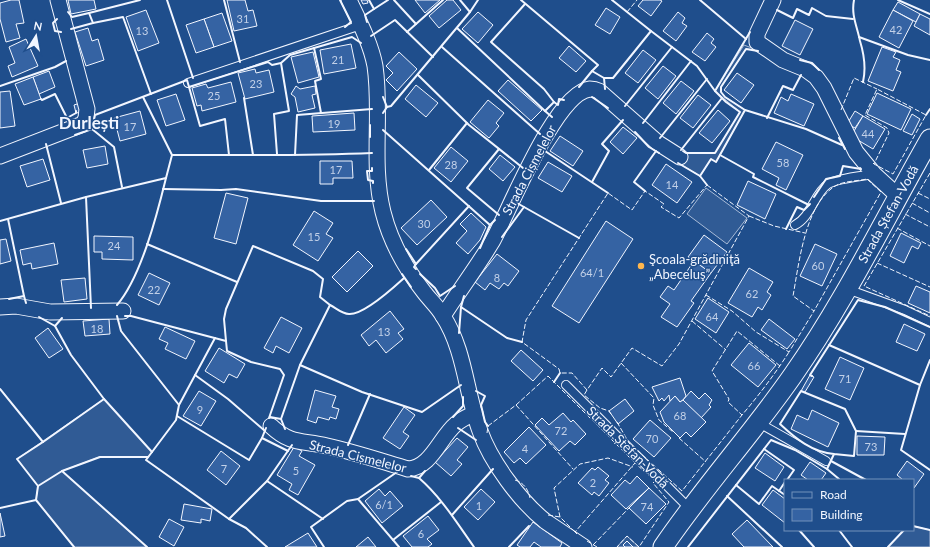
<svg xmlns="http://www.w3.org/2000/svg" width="930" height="547" font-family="Lato,sans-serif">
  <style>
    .built { fill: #305b95; stroke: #a8bbd7 }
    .building { fill: #3563a3; stroke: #f2f6ff }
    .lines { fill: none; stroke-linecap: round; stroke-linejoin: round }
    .service-casing { stroke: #f2f6ff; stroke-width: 10 }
    .minor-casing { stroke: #f2f6ff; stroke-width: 17 }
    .tertiary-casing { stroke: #f2f6ff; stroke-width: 21 }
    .service { stroke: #1f4e8c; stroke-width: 8 }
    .minor { stroke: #1f4e8c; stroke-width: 15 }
    .tertiary { stroke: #1f4e8c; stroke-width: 19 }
    .fence { stroke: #f2f6ff; stroke-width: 1; stroke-dasharray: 5 2; stroke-linecap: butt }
    .wall { stroke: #f2f6ff; stroke-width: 2 }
    .poi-dot { fill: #ffb74d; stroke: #1f4e8c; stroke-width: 1.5 }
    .labels { text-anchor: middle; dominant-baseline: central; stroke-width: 3; stroke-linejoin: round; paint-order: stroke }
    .number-label { font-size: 11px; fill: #c3d1e8 }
    .street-label { font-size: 13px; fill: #f2f6ff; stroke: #1f4e8c }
    .poi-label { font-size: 13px; fill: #f2f6ff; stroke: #1f4e8c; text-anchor: start }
    .district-label { font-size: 17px; font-weight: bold; fill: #f2f6ff; stroke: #1f4e8c }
  </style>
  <rect width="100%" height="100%" fill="#1f4e8c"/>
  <g class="built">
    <path d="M744,45L757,50L746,49L721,87V92L725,97L745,110L716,162L711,159L700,176L680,164L686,153H715L740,112L715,91Z"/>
    <path d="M706,188L747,218L727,244L687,214Z"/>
    <path d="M104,399L152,452L148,457H99L62,471L147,547H74L36,500L38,486L17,459Z"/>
    <path d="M913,526L930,530V547H888L904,530H913Z"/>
    <path d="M627,536L639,547H617Z"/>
  </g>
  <g class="building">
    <path d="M11,0H19L24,23L16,24L20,38L6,42L0,19V3Z"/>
    <path d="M68,0H94L96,9L71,14Z"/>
    <path d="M227,0H245L248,11L253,10L257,26L234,31Z"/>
    <path d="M361,0H367L368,3L363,4Z"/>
    <path d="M415,0H440L425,13Z"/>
    <path d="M447,0H453L461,10L439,28L429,16Z"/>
    <path d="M643,0H660L662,1L651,16L638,6Z"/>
    <path d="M898,2L920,14L916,22L893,10Z"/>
    <path d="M606,8L620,17L610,34L595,25Z"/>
    <path d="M146,10L159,43L138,51L126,17Z"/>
    <path d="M893,10L913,21L899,48L879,37Z"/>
    <path d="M478,12L493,25L478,43L462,29Z"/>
    <path d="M678,12L685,18L682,23L687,26L676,41L663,31Z"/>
    <path d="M222,13L232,41L214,47L204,19Z"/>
    <path d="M920,14L930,19V35L914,26Z"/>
    <path d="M204,19L214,47L196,53L186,25Z"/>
    <path d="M795,20L813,29L800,55L782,46Z"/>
    <path d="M88,28L92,41L98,39L104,60L86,66L75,32Z"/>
    <path d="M707,33L714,39L711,43L716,47L705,61L692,52Z"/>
    <path d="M26,39L38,66L12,77L8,66L15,63L9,47Z"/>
    <path d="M351,44L356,68L324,74L320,50Z"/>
    <path d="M569,46L586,61L576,72L559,58Z"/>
    <path d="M882,47L896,52L893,57L900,60L896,70L901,72L893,91L868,81Z"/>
    <path d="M643,50L656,60L638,83L625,73Z"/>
    <path d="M313,52L319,77L298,83L291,57Z"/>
    <path d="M399,52L417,69L397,91L386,80L393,73L386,66Z"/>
    <path d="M663,66L676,76L658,99L645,88Z"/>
    <path d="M255,69L256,73L269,70L274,92L245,99L238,73Z"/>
    <path d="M49,71L55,87L39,94L33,77Z"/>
    <path d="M737,73L754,85L741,103L724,90Z"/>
    <path d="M33,77L41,99L24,105L15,84Z"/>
    <path d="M508,80L542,110L531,121L498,91Z"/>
    <path d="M681,81L694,91L676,114L663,103Z"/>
    <path d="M231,82L236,102L202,111L201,105L197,106L192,88L206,84L208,88Z"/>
    <path d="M416,85L438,103L426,117L405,99Z"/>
    <path d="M296,86L300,89L315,86L316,94L312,95L315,108L298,112L295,97L291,94Z"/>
    <path d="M10,91L15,126L0,128V92Z"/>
    <path d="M877,93L911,109L901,130L867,114Z"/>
    <path d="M176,94L185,120L166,126L157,100Z"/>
    <path d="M791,94L814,104L804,126L774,113L781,97L788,101Z"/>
    <path d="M698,95L711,105L693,128L680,118Z"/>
    <path d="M488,100L504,113L496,123L499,126L489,138L470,122Z"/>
    <path d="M80,103L82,112L76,113L74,105Z"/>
    <path d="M718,110L730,121L712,143L699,133Z"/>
    <path d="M140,111L146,134L120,141L114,118Z"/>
    <path d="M855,111L863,116L855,128L847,124Z"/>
    <path d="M354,113L355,130L313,132L312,116Z"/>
    <path d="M912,114L920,119L912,135L903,131Z"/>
    <path d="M863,116L885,129L873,149L851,136Z"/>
    <path d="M623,127L637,138L623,154L610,142Z"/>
    <path d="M560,136L583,151L573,166L550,151Z"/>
    <path d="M776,142L803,155L786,190L776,185L779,178L762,169Z"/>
    <path d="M105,146L108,164L87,168L83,150Z"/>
    <path d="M451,147L468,161L451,182L434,168Z"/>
    <path d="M500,155L515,167L503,181L489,169Z"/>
    <path d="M43,159L50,180L27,187L20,166Z"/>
    <path d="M320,161H352L353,178H333V184H320Z"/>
    <path d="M548,162L572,176L562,192L538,178Z"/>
    <path d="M666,164L692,182L677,203L652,185Z"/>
    <path d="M748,181L776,194L765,219L737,205Z"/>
    <path d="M226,193L248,198L236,244L214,238Z"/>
    <path d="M431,200L447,217L417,245L401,228Z"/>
    <path d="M314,211L333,223L326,234L333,238L318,261L293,245Z"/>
    <path d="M471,213L486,227L480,240L468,254L456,243L467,231L460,224Z"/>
    <path d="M606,221L633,239L579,323L552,306Z"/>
    <path d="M901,233L921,243L918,249L912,246L904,263L890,256Z"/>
    <path d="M704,235L727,252L711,273L688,257Z"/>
    <path d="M94,236L133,237V260L102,259V252H94Z"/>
    <path d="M6,239L11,261L0,264V240Z"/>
    <path d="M54,243L58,264L32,269L31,263L23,265L20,250Z"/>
    <path d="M815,244L837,254L822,286L800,276Z"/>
    <path d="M358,251L373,266L347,292L332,277Z"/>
    <path d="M497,254L519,271L508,286L504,283L499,289L490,283L485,290L475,282Z"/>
    <path d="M694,261L711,273L691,301L694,303L677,327L661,317L670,304L660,297L668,286L674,290Z"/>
    <path d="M749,268L773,282L767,292L771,295L762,310L758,307L752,317L728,303Z"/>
    <path d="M149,273L170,283L159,305L138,295Z"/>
    <path d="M85,278L87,299L64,302L61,280Z"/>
    <path d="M916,286L930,292V313L908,303Z"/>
    <path d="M708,298L729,312L716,333L695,319Z"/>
    <path d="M390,311L404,329L398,333L403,339L386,353L376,340L369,346L361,335Z"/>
    <path d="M281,317L302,328L289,353L276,346L273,353L264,348Z"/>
    <path d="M109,319L110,334L85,336L83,321Z"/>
    <path d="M769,319L795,339L787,349L761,330Z"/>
    <path d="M904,324L925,334L917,351L896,342Z"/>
    <path d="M165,327L195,341L186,359L165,349L168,343L159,339Z"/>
    <path d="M48,328L63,349L49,358L35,338Z"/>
    <path d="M749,343L776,365L758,387L731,365Z"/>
    <path d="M219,348L245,364L237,378L229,374L224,383L205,371Z"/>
    <path d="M521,350L543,370L533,381L511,361Z"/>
    <path d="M840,357L864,368L850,400L825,389Z"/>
    <path d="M810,375L814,377L805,392L801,391Z"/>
    <path d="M680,378L686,396L683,400L680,402L675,396L670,401L669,395L664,401L662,398L659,401L652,387Z"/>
    <path d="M315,390L336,396L332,407L339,409L336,419L330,417L329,420L318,417L316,423L307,420Z"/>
    <path d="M199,391L216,401L201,426L183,416Z"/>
    <path d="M691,391L699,399L705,393L712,400L709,405L711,407L701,418L683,400Z"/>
    <path d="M675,396L680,402L683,400L706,422L691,437L686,432L680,438L664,422L660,412Z"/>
    <path d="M625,399L634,411L618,424L609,411Z"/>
    <path d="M404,407L415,415L403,432L409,436L400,449L383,438Z"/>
    <path d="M812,410L839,423L828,447L791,429L797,415L808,420Z"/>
    <path d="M563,413L571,422L573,420L586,434L575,445L570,441L559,451L535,425L542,418L549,425Z"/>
    <path d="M650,420L671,438L654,457L633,439Z"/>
    <path d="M529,427L546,445L526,464L520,458L514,463L504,452Z"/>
    <path d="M857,436L885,437L884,455H857Z"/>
    <path d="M457,438L468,447L457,460L462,464L451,476L435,462Z"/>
    <path d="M294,447L302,451L299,456L315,465L298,495L289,490L292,484L277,475Z"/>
    <path d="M221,451L240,466L226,485L207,470Z"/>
    <path d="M765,453L784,467L775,481L755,468Z"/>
    <path d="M907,461L924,474L914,488L913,480H903L897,475Z"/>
    <path d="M810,462L826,473L821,480H808L801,475Z"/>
    <path d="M598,467L609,476L605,480L609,483L599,496L594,492L592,495L578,483L592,468L595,470Z"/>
    <path d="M637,476L649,488L626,509L611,495L625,480L630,484Z"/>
    <path d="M649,488L666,504L646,524L629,508Z"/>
    <path d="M379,489L385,496L390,491L403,506L382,523L365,501Z"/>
    <path d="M481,489L495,502L478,520L464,507Z"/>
    <path d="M773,490L785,499V523L762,505Z"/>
    <path d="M184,504L212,509L210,521L201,519V523L181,520Z"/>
    <path d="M0,513L5,536L0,537Z"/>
    <path d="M428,516L439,530L427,539L432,544L428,547H412L403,536Z"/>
    <path d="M169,519L184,527L174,546L159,537Z"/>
    <path d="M747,520L773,547H744L732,534Z"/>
    <path d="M533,522L562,543L560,547H541L534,542L530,547H520L517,545Z"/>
    <path d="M308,533L317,547H285Z"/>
    <path d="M368,537L376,547H356Z"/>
    <path d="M627,541L633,547H625L623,545Z"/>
  </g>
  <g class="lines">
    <g class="service-casing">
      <g id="service">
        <path d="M188,83L361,25"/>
        <path d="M795,225C811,217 814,194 828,184C838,178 863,176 874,174"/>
        <path d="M847,289L905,310L930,322"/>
        <path d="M566,385L690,509"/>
        <path d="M759,423L826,461"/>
      </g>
    </g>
    <g class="minor-casing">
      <g id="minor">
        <path d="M349,0C359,21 371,44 375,66C382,114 371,164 383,212C390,240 406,269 424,292C430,300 438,307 443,316C465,350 466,394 480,431C491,462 520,501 545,521C558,530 571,538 584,547"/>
        <path d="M773,0L757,34V42L783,60L805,69L816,77L824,88L856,152L874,174L898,196"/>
        <path d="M0,156L83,124L86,118L87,109L58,0"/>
        <path d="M0,307L16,306L50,312L123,311"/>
        <path d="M443,316C459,291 477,267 492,242C509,212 555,93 590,89C593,89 597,90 599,91L658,143L680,157"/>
        <path d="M271,426C291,445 302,440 327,446C354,452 381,461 408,469C431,468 440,437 456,424C461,419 469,416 475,413"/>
      </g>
    </g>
    <g class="tertiary-casing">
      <path id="tertiary" d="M663,547C703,488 752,434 793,375C845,301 885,218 930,139"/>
    </g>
    <use href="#service" class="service"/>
    <use href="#minor" class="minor"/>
    <use href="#tertiary" class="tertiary"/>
    <g class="fence">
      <path d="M627,12L637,0"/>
      <path d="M841,110L854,78L877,89"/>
      <path d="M873,163L874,164L893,174L926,115L877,89L865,115L887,128L889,133L874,164"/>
      <path d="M930,173L864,286L930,316"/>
      <path d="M867,179L881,192L814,311L793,296C799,264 805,202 837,185C845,181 858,181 867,179Z"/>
      <path d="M707,185L749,216L679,344L662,366L632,348L611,377L602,368L587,390L572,373H560L559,369L522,342L526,320L608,193L632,210L645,191L664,204L661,207L679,218Z"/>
      <path d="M918,193L930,199"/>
      <path d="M912,203L930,213"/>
      <path d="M905,214L930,227"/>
      <path d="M749,216L774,226L805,233"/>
      <path d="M897,228L930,246"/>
      <path d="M877,263L930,287"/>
      <path d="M706,295L732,311L756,332L789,352L814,311"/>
      <path d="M692,321L726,350"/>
      <path d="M621,363L654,398L653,405L659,420L673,432"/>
      <path d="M780,366L737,331L712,371L729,399L728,402L742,415C759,395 775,374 789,352"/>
      <path d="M587,390L584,395L600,408L609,411L611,414"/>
      <path d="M516,405L573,469"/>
      <path d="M617,422L629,443L682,491L742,415"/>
      <path d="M487,433L488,426L516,405L548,376L635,463"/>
      <path d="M679,438L706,462"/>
      <path d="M515,480C524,483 528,489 530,498"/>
      <path d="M548,515L560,517"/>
      <path d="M575,532L560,517L554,488L580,464L608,458L633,467"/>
      <path d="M577,534L575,532L635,463L655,481L653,483L669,502L639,547L627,536L617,547"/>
      <path d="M587,541L597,547"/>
      <path d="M593,545L629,508"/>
    </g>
    <g class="wall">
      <path d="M167,0L193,78"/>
      <path d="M224,0L240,62"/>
      <path d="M340,0L351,22L345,27"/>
      <path d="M394,0L416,24"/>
      <path d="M460,0L470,12L478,0"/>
      <path d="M521,0L598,65L592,71"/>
      <path d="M612,0L651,31"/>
      <path d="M700,0L746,39"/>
      <path d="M854,0C851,15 857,26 860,41C864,54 866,69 863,82"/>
      <path d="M898,0L930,14"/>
      <path d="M525,4L491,42L544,89L554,102"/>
      <path d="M374,9L388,0"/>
      <path d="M777,10L793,18L797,9L809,15L812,8L826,16L853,19"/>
      <path d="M68,12L72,17L89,13L93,23L71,29"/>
      <path d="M89,13L140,0"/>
      <path d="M57,19L53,23L55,31L61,32"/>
      <path d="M367,22L365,15L374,9L369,0"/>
      <path d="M93,23L123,17L151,94"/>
      <path d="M457,28L545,111"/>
      <path d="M407,32L443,0"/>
      <path d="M371,36L395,20L433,57"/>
      <path d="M859,37L908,55L930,60"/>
      <path d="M442,47L540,134"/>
      <path d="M314,48L321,79L315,81L321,113"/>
      <path d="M800,60L812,63L819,70"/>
      <path d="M418,75L469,125L523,168"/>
      <path d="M604,78H613L651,31L697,66L715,91"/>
      <path d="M0,86L55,67L66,61"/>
      <path d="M189,87L200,126L225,119L229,155"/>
      <path d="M579,87L592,71L604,78L605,89"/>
      <path d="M143,97L172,155L166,178"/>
      <path d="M592,97L608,108"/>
      <path d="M244,98L253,155"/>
      <path d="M41,99L42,100L55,94L67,118"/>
      <path d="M625,106L672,47"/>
      <path d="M387,107L391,106L470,12"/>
      <path d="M745,110L806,129L842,145"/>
      <path d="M383,113L387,107L383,97"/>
      <path d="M926,115L930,109"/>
      <path d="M552,117L545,111L554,102L558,105L559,99L564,100"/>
      <path d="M767,118L783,86L793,90L801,75"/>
      <path d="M643,123L691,61"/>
      <path d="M69,124L67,118L76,113V111"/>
      <path d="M92,129L95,115L187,80L189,87L268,62L272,65L281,63L290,55L352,37L361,43"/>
      <path d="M92,129L114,147L122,187"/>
      <path d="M383,130L490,225"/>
      <path d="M635,132L649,147L659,153"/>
      <path d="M75,135L92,129"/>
      <path d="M370,137V125"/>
      <path d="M660,138L707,79"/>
      <path d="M839,138L845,149"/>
      <path d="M46,144L61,203"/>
      <path d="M681,150L722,98"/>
      <path d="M545,151L608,193"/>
      <path d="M683,151L686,153H715L740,112L726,102L715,91L750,32"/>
      <path d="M277,154L274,114L289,111L281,63"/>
      <path d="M172,155C238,155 305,156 372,153"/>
      <path d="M295,155L297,115L372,109"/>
      <path d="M720,155L754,174L753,177L809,205"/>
      <path d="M678,163L700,176L707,185"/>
      <path d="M372,168V171H367L368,180L373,181V183"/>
      <path d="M536,169L545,150"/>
      <path d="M429,170L467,123"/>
      <path d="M700,176L711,159L716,162L745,110L725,97L721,92V87L746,49L758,51"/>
      <path d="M592,182L609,151L602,144L623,120"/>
      <path d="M163,189L221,190L236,189L321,201H374"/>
      <path d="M645,191L634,182L656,151"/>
      <path d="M86,197L91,308"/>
      <path d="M814,197L826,179L840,176L843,166L861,169L860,168"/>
      <path d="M524,207L579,238"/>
      <path d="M499,215L467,188L499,149"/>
      <path d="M8,219L24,296"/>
      <path d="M0,221L86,197L166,178C157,215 141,277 117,305"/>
      <path d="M786,229L797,207L804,210L810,204"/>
      <path d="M502,237L524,207L517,203"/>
      <path d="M147,244L237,282"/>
      <path d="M480,248L490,225L495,220"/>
      <path d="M406,249L416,264L414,267L416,269"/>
      <path d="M416,264L469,206"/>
      <path d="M402,274L411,287"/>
      <path d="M420,274L435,288L440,296L455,286"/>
      <path d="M9,299L24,296L26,303"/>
      <path d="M461,307L464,296"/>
      <path d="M117,316L121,331L179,405"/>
      <path d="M125,316H131L226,341L227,351L251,362L280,369L284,375L269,418"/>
      <path d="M39,317L55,326L62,318"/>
      <path d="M459,333L461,307L507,338L522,342"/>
      <path d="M226,341L224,319L226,309L253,246L313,271L323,279L320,297L330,305"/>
      <path d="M829,345L920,385"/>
      <path d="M930,360L920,385L901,450L930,470"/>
      <path d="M300,365L330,305C336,308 342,314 349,314C364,315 393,288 404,278"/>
      <path d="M195,375L228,399L265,431"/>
      <path d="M812,376L810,375L858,300L885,307L930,327"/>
      <path d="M554,382L560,373"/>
      <path d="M0,389L43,442L17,459L38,486L36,500"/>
      <path d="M476,391L485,396L481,405L485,422L488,426"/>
      <path d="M104,399L152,452L176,420L179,405L215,338"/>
      <path d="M177,416L249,460L262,438"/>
      <path d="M270,417L281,419L285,429"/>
      <path d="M453,417L463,406V397"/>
      <path d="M281,419L300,365L362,392L422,412L461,385"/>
      <path d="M266,428L262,438L288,451"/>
      <path d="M458,428L476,440"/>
      <path d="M856,431L905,434"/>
      <path d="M43,442L104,399L71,355L55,326"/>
      <path d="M348,445L370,394"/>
      <path d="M764,449L794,470L787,480"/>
      <path d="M152,452L146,460L229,519"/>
      <path d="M831,461L866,480"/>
      <path d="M827,469L839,479L838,480"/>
      <path d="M397,472L358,499L399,547"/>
      <path d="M411,476L419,478L425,471"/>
      <path d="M419,478C441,497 457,523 474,547"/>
      <path d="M267,481L292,445"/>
      <path d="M736,485L759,504L772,486L785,495"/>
      <path d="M38,486L62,471"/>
      <path d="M779,491L785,482"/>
      <path d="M727,496L782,547"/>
      <path d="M0,508L36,500L74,547"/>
      <path d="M452,515L493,469"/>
      <path d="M913,526L930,530"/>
      <path d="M799,530L814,547"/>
      <path d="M839,530L852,547"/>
      <path d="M393,540L441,502"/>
      <path d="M147,547L62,471L100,457H148"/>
      <path d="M267,547L246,528L229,519L267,481L323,519"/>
      <path d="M324,547L311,527L347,501L358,499"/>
      <path d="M509,547L529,526"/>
      <path d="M688,547L771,440L795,450L827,469L834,454C812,452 796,439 780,424L801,391L845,409L856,431L854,456L834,454"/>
      <path d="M888,547L904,530"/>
    </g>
  </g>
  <circle class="poi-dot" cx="641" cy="266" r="4"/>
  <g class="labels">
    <g class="number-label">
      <text x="243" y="18">31</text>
      <text x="896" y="29">42</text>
      <text x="142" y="30">13</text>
      <text x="338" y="59">21</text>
      <text x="256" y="83">23</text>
      <text x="214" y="95">25</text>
      <text x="334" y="123">19</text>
      <text x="130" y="126">17</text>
      <text x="868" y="133">44</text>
      <text x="783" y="162">58</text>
      <text x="451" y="164">28</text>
      <text x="336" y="169">17</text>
      <text x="672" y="184">14</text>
      <text x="424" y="223">30</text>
      <text x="314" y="236">15</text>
      <text x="114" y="245">24</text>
      <text x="818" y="265">60</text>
      <text x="592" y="272">64/1</text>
      <text x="497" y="277">8</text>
      <text x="154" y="289">22</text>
      <text x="752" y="293">62</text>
      <text x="712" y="316">64</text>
      <text x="97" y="328">18</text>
      <text x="384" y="331">13</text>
      <text x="754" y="365">66</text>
      <text x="845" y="378">71</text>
      <text x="200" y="409">9</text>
      <text x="680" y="415">68</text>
      <text x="561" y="430">72</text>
      <text x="652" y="438">70</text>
      <text x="871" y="446">73</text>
      <text x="525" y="448">4</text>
      <text x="224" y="468">7</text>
      <text x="296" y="470">5</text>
      <text x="593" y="482">2</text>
      <text x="384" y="504">6/1</text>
      <text x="479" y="505">1</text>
      <text x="647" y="506">74</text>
      <text x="421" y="533">6</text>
    </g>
    <g class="street-label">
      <text transform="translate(529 170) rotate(-62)">Strada Cișmelelor</text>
      <text transform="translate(888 214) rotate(-61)">Strada Ștefan-Vodă</text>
      <text transform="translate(628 447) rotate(45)">Strada Ștefan-Vodă</text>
      <text transform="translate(358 456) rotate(14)">Strada Cișmelelor</text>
    </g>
    <g class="poi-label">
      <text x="649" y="259">Şcoala-grădiniţă<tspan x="649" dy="15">„Abeceluş”</tspan></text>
    </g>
    <g class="district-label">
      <text x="89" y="122">Durlești</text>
    </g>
  </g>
  <rect x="784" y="479" width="130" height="52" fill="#1f4e8c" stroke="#7391ba"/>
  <rect x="792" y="492" width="20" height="6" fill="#1f4e8c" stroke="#7391ba"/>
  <text x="820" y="499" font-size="12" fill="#f2f6ff">Road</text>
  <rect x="792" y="509" width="20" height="12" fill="#3563a3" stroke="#7391ba"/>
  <text x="820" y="519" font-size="12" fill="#f2f6ff">Building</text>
  <g transform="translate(36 36) rotate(11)" stroke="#1f4e8c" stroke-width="3" paint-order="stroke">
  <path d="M0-3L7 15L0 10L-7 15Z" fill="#f2f6ff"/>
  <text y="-6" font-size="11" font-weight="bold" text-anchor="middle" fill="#f2f6ff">N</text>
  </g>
</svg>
